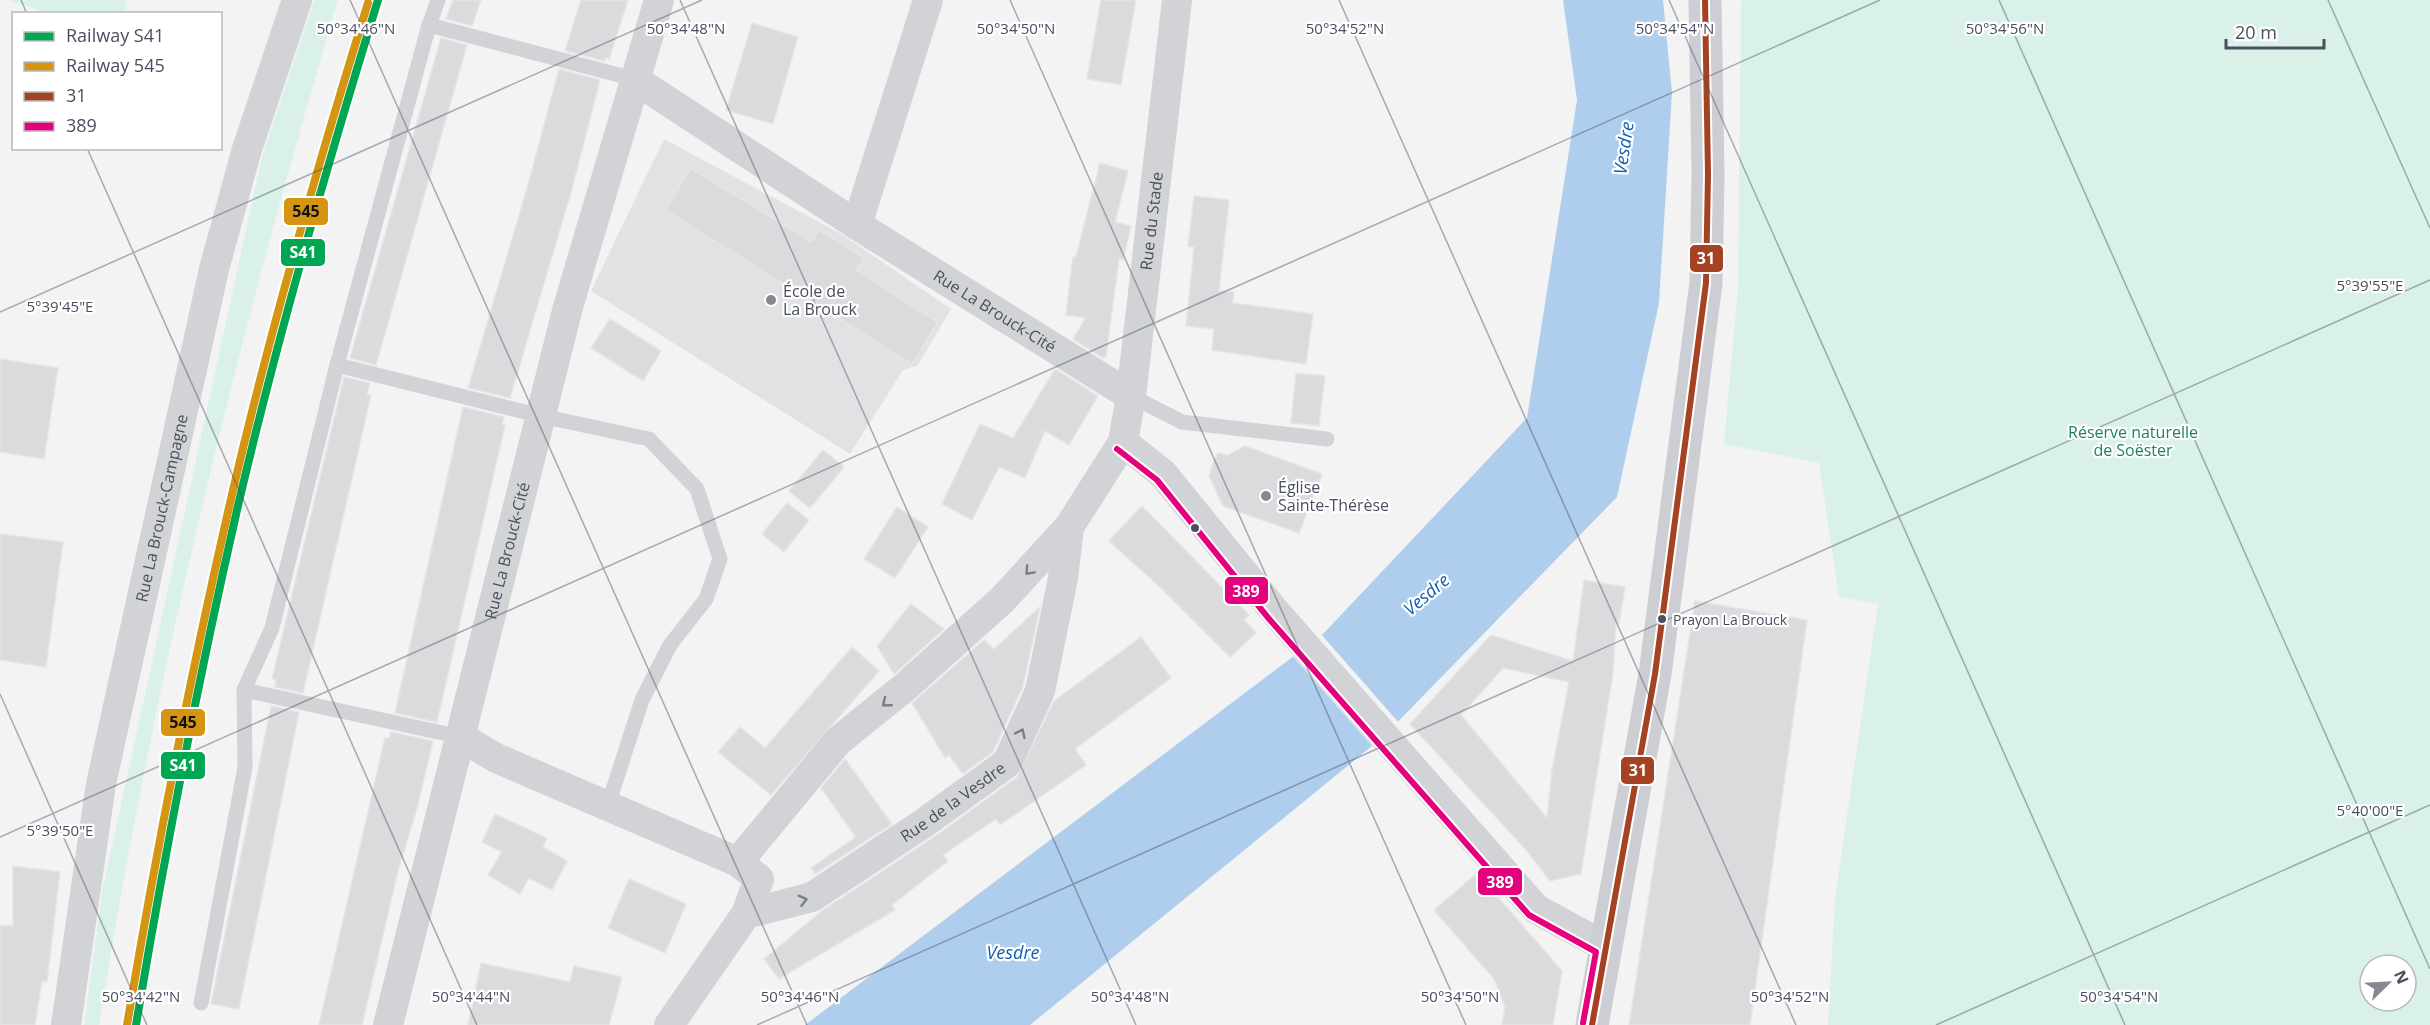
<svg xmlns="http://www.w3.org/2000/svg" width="2430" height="1025" font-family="'Open Sans',sans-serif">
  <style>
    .education { fill: #e1e2e3 }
    .green { fill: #d9f1e9; fill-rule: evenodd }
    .water { fill: #afceed }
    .pier { fill: #f3f3f3 }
    .building { fill: #dbdbdd; stroke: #e5e5e6; stroke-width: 1.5; fill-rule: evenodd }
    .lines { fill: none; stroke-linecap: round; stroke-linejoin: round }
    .lane { stroke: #d2d3d6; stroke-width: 15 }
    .street { stroke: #d2d3d6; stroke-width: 30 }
    .primary { stroke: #cdced3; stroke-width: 33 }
    .bus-1-casing { stroke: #fff; stroke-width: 10 }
    .bus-2-casing { stroke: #fff; stroke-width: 10 }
    .bus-1 { stroke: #a64224; stroke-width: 6 }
    .bus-2 { stroke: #e5007d; stroke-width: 6 }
    .rail-1-casing { stroke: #fff; stroke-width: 12 }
    .rail-2-casing { stroke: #fff; stroke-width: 12 }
    .rail-1 { stroke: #00a651; stroke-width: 8 }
    .rail-2 { stroke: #d49513; stroke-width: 8 }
    .oneway { stroke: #7a7d89 }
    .ticks { fill: none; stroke: #4a4f60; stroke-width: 1.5; stroke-opacity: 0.45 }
    .poi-dot { fill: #858893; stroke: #fff; stroke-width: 2 }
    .bus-dot { fill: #4a4f60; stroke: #fff; stroke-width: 2 }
    .labels { text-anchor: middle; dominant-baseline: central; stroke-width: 4.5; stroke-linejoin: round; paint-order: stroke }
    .bus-label { font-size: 14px; fill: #4a4f60; stroke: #fff; text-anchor: start }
    .street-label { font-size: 16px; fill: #4a4f60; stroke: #fff }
    .poi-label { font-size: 16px; fill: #4a4f60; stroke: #fff; text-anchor: start }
    .park-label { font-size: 16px; fill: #1a826c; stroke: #fff }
    .water-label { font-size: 18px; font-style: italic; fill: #105ead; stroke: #fff }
    .ticks-label { font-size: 15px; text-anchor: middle; fill: #4a4f60; stroke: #fff; stroke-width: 4.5; stroke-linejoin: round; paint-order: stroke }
    .line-badge { stroke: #fff; stroke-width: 2 }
    .badge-label { font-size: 16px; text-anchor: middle; font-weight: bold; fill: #fff }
    .pale-badge-label { font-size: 16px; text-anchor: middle; font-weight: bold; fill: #111 }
  </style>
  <rect width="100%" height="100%" fill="#f3f3f3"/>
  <path class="education" d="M664,139L843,235L951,309L918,365L903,370L850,454L591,291Z"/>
  <g class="green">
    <path d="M8,0H127L124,13H48Z"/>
    <path d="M314,0H338C238,337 154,678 99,1025H84L102,892L262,157Z"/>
    <path d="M1741,0H2430V1025H1828L1835,898L1878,604L1839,597L1819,463L1724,444L1738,287ZM2370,965H2406V1001H2370Z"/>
  </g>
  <path class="water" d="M1563,0H1663L1672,93L1659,303L1617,497L1383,737L1030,1025H805L1323,634L1527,418L1577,100Z"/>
  <path class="pier" d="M1320,633L1400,724L1374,748L1291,654Z"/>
  <g class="building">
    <path d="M453,0H481L472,26L446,19Z"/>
    <path d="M581,0H628L609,59L605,58V61L565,51Z"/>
    <path d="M1101,0H1136L1121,85L1087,79Z"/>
    <path d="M752,23L798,37L773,124L726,110Z"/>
    <path d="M441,38L467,45L376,365L350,358Z"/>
    <path d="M559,69L600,80L572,189L510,398L468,388L528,185Z"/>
    <path d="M1100,163L1128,171L1115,222L1131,226L1123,260L1119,259L1106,356L1103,358L1073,339L1086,318L1066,315L1073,257H1076Z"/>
    <path d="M691,168L811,242L819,230L864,258L856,270L938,322L912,364L665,210Z"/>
    <path d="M1194,196L1229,200L1219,291L1234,292L1233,303L1313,314L1306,364L1212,350L1214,329L1186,326L1194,247L1188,246Z"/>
    <path d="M610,319L661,351L643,381L591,348Z"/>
    <path d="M0,359L58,368L44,459L0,452Z"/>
    <path d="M1055,369L1098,396L1069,445L1045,431L1025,478L999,467L972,520L942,504L980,424L1013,438Z"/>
    <path d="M1296,373L1325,376L1319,426L1291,423Z"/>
    <path d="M344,377L370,383L367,394L371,395L303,693L275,687L276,680L272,679Z"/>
    <path d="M463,407L504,417L502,425H505L437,722L395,713Z"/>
    <path d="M1245,446L1322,474L1299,533L1223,506L1209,476L1213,463L1218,453L1228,455Z"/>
    <path d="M823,450L844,467L810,508L789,491Z"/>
    <path d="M787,503L809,520L784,552L762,534Z"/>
    <path d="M1142,506L1249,615L1244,620L1256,633L1230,657L1161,588L1109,541Z"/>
    <path d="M897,507L928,527L895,578L864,559Z"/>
    <path d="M0,534L63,542L46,667L0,660Z"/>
    <path d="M1584,580L1625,587L1619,623H1616L1613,673L1581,874L1550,881L1527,851L1410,724L1491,635L1573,661ZM1503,668L1569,682L1552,770L1547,818L1461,715Z"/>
    <path d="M1695,601L1807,620L1750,1025H1629Z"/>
    <path d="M911,604L944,629L894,674L877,646Z"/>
    <path d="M1040,607L1023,686L993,752L963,774L949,755L945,758L912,703L984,640L994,649Z"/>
    <path d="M1141,637L1171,678L1075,749L1086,765L1000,825L996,819L943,855L948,861L892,905L895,910L779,979L764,959L823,910L934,837L1017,777L1054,701Z"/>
    <path d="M852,647L879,671L771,795L718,752L740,727L765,748Z"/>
    <path d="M271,706L299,712L239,1009L211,1004Z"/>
    <path d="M391,732L433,741L417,808L398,871L362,1025H319L385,738H389Z"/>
    <path d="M845,759L892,824L815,874L811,868L856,837L821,788Z"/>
    <path d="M495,814L547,838L543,847L567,861L552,890L529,878L520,894L488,875L502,852L482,842Z"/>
    <path d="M13,866L60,872L47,982L42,981L35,1025H0V925L13,926Z"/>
    <path d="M1477,873L1562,971L1553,1025H1502L1505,1007L1494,979L1434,910Z"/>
    <path d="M629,879L686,904L665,953L608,928Z"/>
    <path d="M481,963L570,982L574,966L622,977L609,1025H468Z"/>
  </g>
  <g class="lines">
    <g class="lane">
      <path d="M429,25L634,79"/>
      <path d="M337,365L541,416L649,439L697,489L720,559L706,599L670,645L642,700L608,805"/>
      <path d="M1131,396L1182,422L1327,439"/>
      <path d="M244,690L461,737"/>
      <path d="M201,1003L245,767L244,690L272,628L337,365L429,25L438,0"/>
    </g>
    <g class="street">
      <path id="s1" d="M634,79L857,225L1131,396"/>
      <path d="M857,225L928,0"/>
      <path d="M1123,442L1163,474L1277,614L1536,909L1606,947"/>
      <path d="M461,737L496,758L738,862L759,879L746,914L669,1025"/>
      <path id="s2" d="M738,862L838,741L905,687L1002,600L1069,527L1123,442L1131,396L1177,0"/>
      <path id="s3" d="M746,914L812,897L924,823L1007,763L1040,691L1063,578L1069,527"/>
      <path id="s4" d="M66,1025L101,784L214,269L247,149L297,0"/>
      <path id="s5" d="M388,1025L568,307L659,0"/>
    </g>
    <path class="primary" d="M1592,1025L1655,674L1706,283L1708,174L1705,0"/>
    <g class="bus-1-casing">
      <path id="bus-1" d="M1592,1025L1655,674L1706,283L1708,174L1705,0"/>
    </g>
    <g class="bus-2-casing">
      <path id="bus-2" d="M1117,449L1157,480L1270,620L1529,915L1596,952L1583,1023"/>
    </g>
    <use href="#bus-1" class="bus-1"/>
    <use href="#bus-2" class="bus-2"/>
    <g class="rail-1-casing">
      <path id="rail-1" d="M136,1025C165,852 198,681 237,510C277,338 326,169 378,0"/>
    </g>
    <g class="rail-2-casing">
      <path id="rail-2" d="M127,1025C156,853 189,682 228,512C267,340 316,171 368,3"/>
    </g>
    <use href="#rail-1" class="rail-1"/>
    <use href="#rail-2" class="rail-2"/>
  </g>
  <defs><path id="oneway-chevron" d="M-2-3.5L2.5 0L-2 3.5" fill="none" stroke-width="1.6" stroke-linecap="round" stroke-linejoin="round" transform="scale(1.5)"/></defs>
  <g class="oneway">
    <use href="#oneway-chevron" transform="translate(1029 571) rotate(133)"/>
    <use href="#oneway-chevron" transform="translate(886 703) rotate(141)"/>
    <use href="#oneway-chevron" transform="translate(1021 733) rotate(-65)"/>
    <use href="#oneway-chevron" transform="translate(803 900) rotate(-15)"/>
  </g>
  <path class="ticks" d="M21,0L27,14M350,0L807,1025M680,0L1136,1025M1010,0L1466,1025M1339,0L1796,1025M1669,0L2125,1025M1999,0L2430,969M2328,0L2430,228M87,148L477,1025M0,312L702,0M0,694L147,1025M0,837L1880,0M757,1025L2430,280M1936,1025L2430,805"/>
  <g class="poi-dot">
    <circle cx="771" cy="300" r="6"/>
    <circle cx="1266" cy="496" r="6"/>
  </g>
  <g class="bus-dot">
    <circle cx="1195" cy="528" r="5"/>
    <circle cx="1662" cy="619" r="5"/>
  </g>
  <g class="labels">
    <g class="bus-label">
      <text x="1673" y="619">Prayon La Brouck</text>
    </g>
    <g class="street-label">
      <text stroke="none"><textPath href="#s2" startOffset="796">Rue du Stade</textPath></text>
      <text stroke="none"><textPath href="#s1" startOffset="429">Rue La Brouck-Cité</textPath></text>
      <text stroke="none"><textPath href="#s4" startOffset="526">Rue La Brouck-Campagne</textPath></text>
      <text stroke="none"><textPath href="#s5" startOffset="489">Rue La Brouck-Cité</textPath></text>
      <text stroke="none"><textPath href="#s3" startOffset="238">Rue de la Vesdre</textPath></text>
    </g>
    <g class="poi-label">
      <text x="783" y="291">École de<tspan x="783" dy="18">La Brouck</tspan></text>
      <text x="1278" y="487">Église<tspan x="1278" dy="18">Sainte-Thérèse</tspan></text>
    </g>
    <g class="park-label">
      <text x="2133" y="432">Réserve naturelle<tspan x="2133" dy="18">de Soëster</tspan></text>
    </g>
    <g class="water-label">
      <text transform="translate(1623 148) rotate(-82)">Vesdre</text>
      <text transform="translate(1426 594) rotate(-40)">Vesdre</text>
      <text x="1013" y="952">Vesdre</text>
    </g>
  </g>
  <g class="ticks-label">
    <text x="1345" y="34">50°34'52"N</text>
    <text x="2005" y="34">50°34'56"N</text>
    <text x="356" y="34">50°34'46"N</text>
    <text x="686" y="34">50°34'48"N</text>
    <text x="1016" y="34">50°34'50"N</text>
    <text x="1675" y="34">50°34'54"N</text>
    <text x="2370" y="291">5°39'55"E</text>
    <text x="60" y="312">5°39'45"E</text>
    <text x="2370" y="816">5°40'00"E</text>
    <text x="60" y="836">5°39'50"E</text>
    <text x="141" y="1002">50°34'42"N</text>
    <text x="471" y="1002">50°34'44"N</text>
    <text x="800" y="1002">50°34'46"N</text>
    <text x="1130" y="1002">50°34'48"N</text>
    <text x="1460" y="1002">50°34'50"N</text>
    <text x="1790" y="1002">50°34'52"N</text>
    <text x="2119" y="1002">50°34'54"N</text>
  </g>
  <g class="line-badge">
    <rect x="283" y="197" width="46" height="29" rx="6" fill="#d49513"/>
    <rect x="280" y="238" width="46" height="29" rx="6" fill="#00a651"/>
    <rect x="1689" y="244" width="35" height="29" rx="6" fill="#a64224"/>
    <rect x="1224" y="576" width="45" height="29" rx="6" fill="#e5007d"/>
    <rect x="160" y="708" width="46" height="29" rx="6" fill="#d49513"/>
    <rect x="160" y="751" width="46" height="29" rx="6" fill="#00a651"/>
    <rect x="1620" y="756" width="35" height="29" rx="6" fill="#a64224"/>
    <rect x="1477" y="867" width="46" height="29" rx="6" fill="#e5007d"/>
  </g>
  <g class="badge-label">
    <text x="303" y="258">S41</text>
    <text x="1706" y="264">31</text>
    <text x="1246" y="597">389</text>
    <text x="183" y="771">S41</text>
    <text x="1638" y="776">31</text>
    <text x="1500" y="888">389</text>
  </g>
  <g class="pale-badge-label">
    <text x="306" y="217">545</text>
    <text x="183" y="728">545</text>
  </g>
  <rect x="12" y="12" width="210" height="138" fill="#ffffff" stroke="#b7b9bf" stroke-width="1.5"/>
  <rect x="24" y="32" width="30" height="9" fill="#00a651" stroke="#b7b9bf" stroke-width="1.5"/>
  <text x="66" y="42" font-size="18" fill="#4a4f60">Railway S41</text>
  <rect x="24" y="62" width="30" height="9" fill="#d49513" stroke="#b7b9bf" stroke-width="1.5"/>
  <text x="66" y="72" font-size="18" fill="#4a4f60">Railway 545</text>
  <rect x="24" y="92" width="30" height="9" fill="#a64224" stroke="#b7b9bf" stroke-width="1.5"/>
  <text x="66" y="102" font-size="18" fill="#4a4f60">31</text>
  <rect x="24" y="122" width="30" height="9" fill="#e5007d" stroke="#b7b9bf" stroke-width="1.5"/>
  <text x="66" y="132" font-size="18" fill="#4a4f60">389</text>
  <g transform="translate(2388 983) rotate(66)"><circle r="28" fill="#ffffff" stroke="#b7b9bf" stroke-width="1.5"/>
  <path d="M0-4.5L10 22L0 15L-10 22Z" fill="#858893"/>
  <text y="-9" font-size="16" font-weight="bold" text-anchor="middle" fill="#4a4f60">N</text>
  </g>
  <path d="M2226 39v9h98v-9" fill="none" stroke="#4a4f60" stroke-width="3"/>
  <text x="2235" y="39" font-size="18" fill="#4a4f60" stroke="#ffffff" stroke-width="4.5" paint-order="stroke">20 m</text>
</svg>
